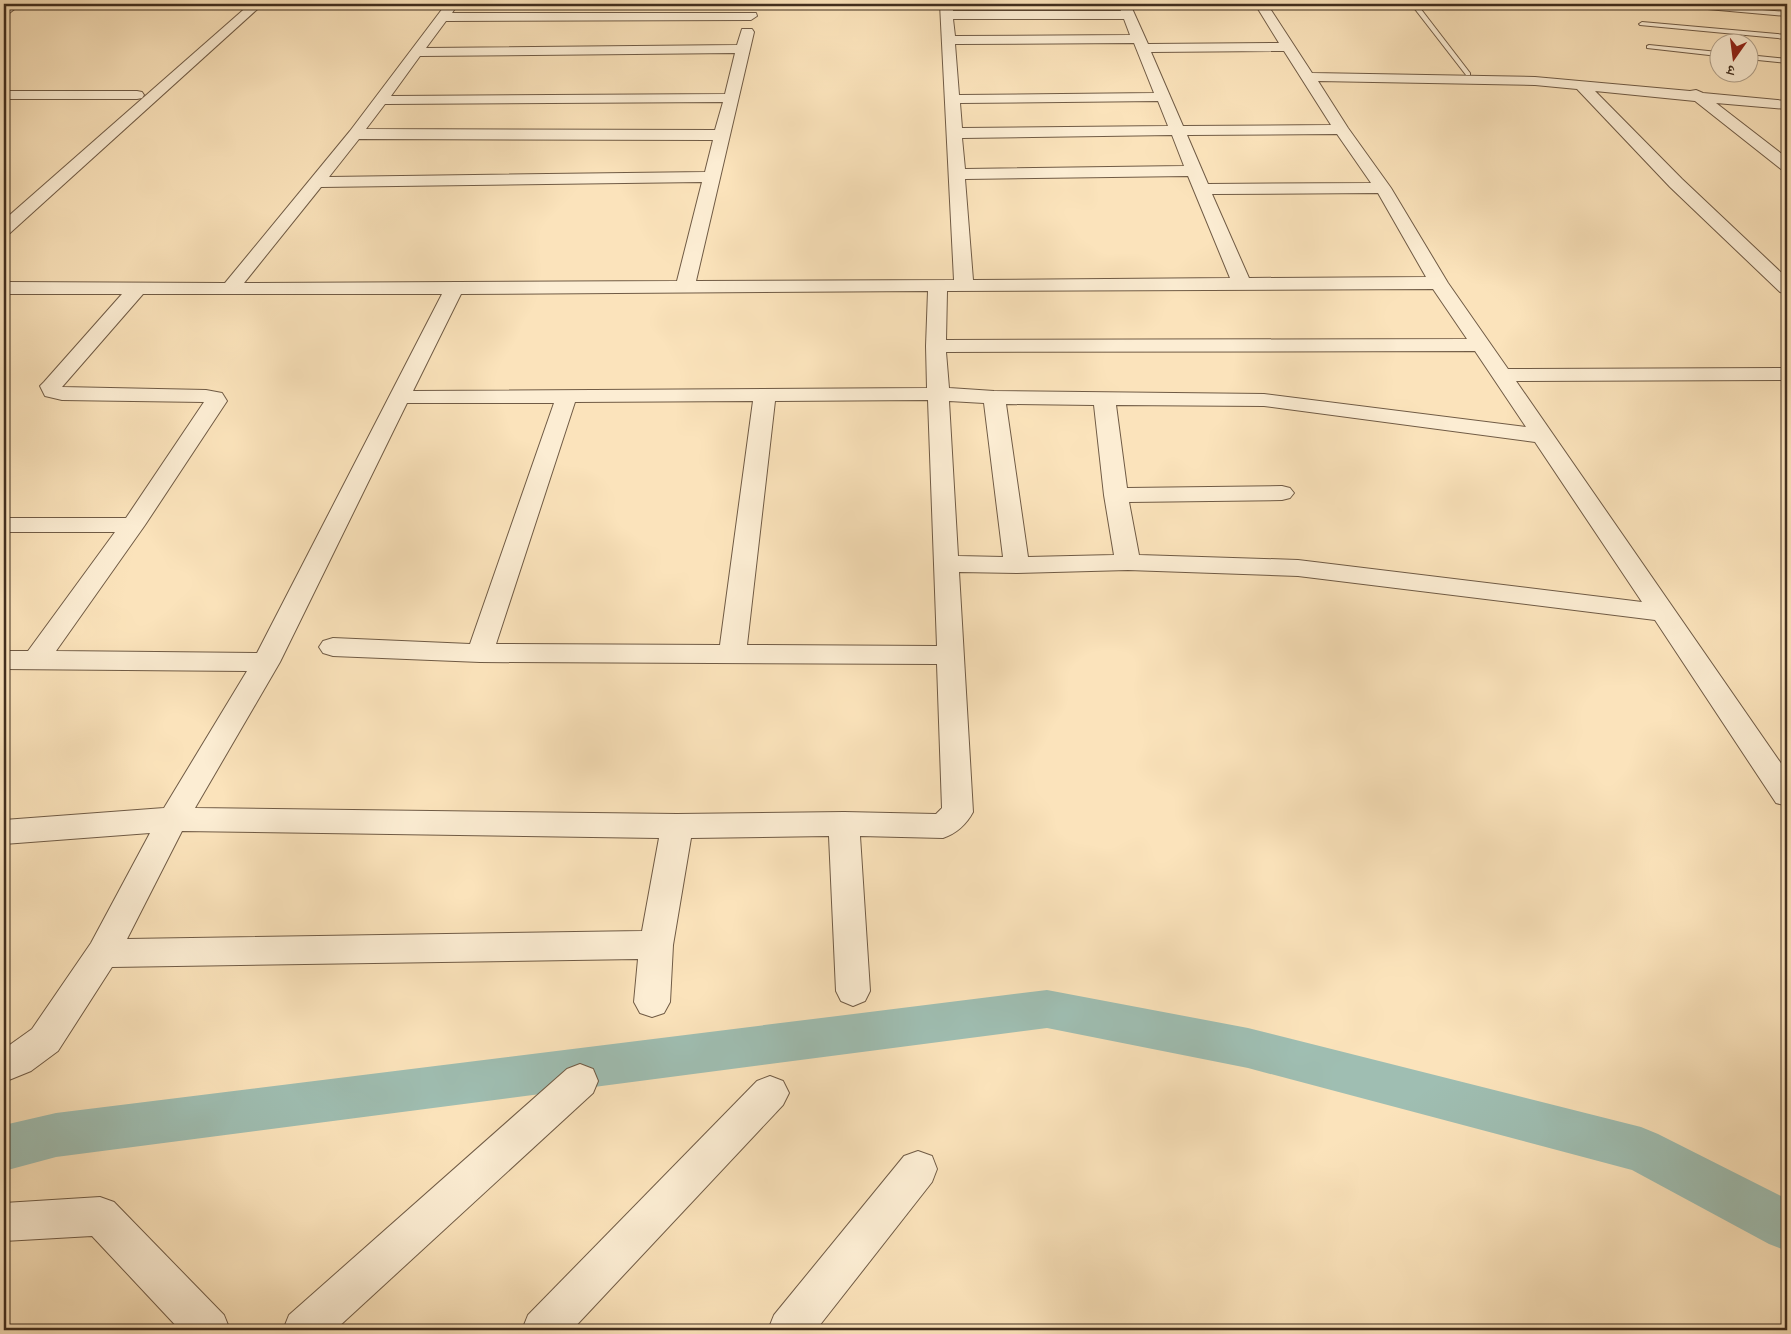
<svg xmlns="http://www.w3.org/2000/svg" width="1791" height="1334" font-family="'Libre Caslon Text','Noto Serif Devanagari',serif">
  <style>
    .lines { fill: none; stroke-linecap: round; stroke-linejoin: round }
    .canal { fill: #9fbeb2; fill-rule: evenodd }
    .service-casing { stroke: #705b45; stroke-width: 2 }
    .minor-casing { stroke: #705b45; stroke-width: 2 }
    .service { fill: #fcedd3; fill-rule: evenodd }
    .minor { fill: #fcedd3; fill-rule: evenodd }
  </style>
  <rect width="100%" height="100%" fill="#fbe3bb"/>
  <filter id="stains"><feTurbulence type="fractalNoise" baseFrequency=".004" numOctaves="4"/><feColorMatrix values="0 0 0 0 .2 0 0 0 0 .09 0 0 0 0 .02 0 0 0 .5 -.17"/></filter>
  <radialGradient id="worn" r=".72"><stop offset=".6" stop-color="#630" stop-opacity="0"/><stop offset="1" stop-color="#630" stop-opacity=".3"/></radialGradient>
  <g class="lines">
    <path class="canal" d="M1047,990L1248,1028L1641,1127L1658,1134L1787,1199V1251L1769,1244L1632,1170L1248,1068L1047,1028L56,1157L4,1171V1125L56,1113Z"/>
    <g class="service-casing">
      <g id="service">
        <path d="M1411,4H1417L1470,73V75H1466Z"/>
        <path d="M1671,4H1692L1787,12V16L1674,6Z"/>
        <path d="M1642,22L1787,35V39L1640,25L1639,24Z"/>
        <path d="M1649,45L1718,52V56L1647,48V46Z"/>
        <path d="M1748,55L1787,59V63L1748,59Z"/>
      </g>
    </g>
    <g class="minor-casing">
      <g id="minor">
        <path d="M7,4H21L8,14L4,15V6Z"/>
        <path d="M250,4H263L10,233L4,234V220Z"/>
        <path d="M446,4H458L452,13H756L757,16L751,20L446,21L426,48L737,45L742,29H752L754,32L696,281L954,280L940,4H952L953,11H1121L1118,4H1130L1148,44L1279,43L1255,4H1267L1312,73L1535,77L1690,91L1696,90L1703,93L1787,101V109L1716,103L1787,158V171L1781,169L1695,101L1595,91L1682,179L1787,278V294L1780,292L1670,187L1577,89L1535,85L1318,81L1348,128L1391,188L1448,283L1508,369L1787,368V380L1516,381L1787,772V806L1776,803L1655,620L1298,576L1128,570L1017,573L959,572L973,812C966,825 957,833 943,838L860,836L870,991L865,1001L853,1006L841,1001L836,991L829,836L691,838L673,945L670,1002L664,1013L652,1017L640,1013L634,1002L638,959L112,967L58,1051L31,1071L4,1082V1049L32,1029L91,943L150,833L4,844V820L164,808L247,671L4,669V651H28L115,532H4V518H126L204,402L62,400L45,396L40,386L44,382L122,294H4V282L225,283L350,131ZM953,19H1124L1130,35L955,36ZM1134,43L1154,93L959,95L955,44ZM1284,51L1331,125L1183,126L1151,52ZM735,53L725,94L391,96L420,56ZM1158,101L1168,126L962,128L960,103ZM723,102L715,130L366,129L385,104ZM1337,134L1371,183L1208,184L1187,135ZM1172,135L1184,166L965,169L962,138ZM359,139L713,140L705,172L329,177ZM1188,176L1230,278L973,280L965,179ZM702,182L677,281L244,283L321,187ZM1378,193L1426,277L1249,278L1212,194ZM1433,289L1467,339L946,340L947,291ZM928,291L926,346L927,388L413,391L461,294ZM143,294H442L257,653L56,651L145,525L227,401L222,393L206,390L62,387ZM1475,351L1526,427L1264,394L994,391L949,388L946,352ZM928,400L937,646L747,645L775,401ZM753,401L720,645L496,644L575,402ZM949,401L984,403L1003,557L958,556ZM407,403H554L470,644L333,638L323,641L319,647L323,653L333,656L480,662L937,664L942,808L936,814L844,812L677,814L195,808L280,662ZM1006,404L1094,405L1104,495L1114,555L1028,557ZM1116,405L1264,406L1535,442L1642,602L1298,560L1139,555L1129,502L1282,500L1290,498L1294,493L1290,488L1282,486L1127,488ZM182,831L659,838L642,931L127,939Z"/>
        <path d="M4,91H137L142,92L144,95L142,98L137,99H4Z"/>
        <path d="M580,1064L593,1069L598,1081L593,1093L335,1330H283L289,1315L567,1069Z"/>
        <path d="M770,1076L783,1081L789,1093L783,1105L572,1330H522L528,1315L757,1081Z"/>
        <path d="M918,1151L932,1156L937,1169L932,1182L816,1330H768L774,1315L904,1156Z"/>
        <path d="M100,1197L114,1202L224,1315L230,1330H180L92,1236L4,1241V1203Z"/>
      </g>
    </g>
    <use href="#service" class="service"/>
    <use href="#minor" class="minor"/>
  </g>
  <rect width="1791" height="1334" fill="none" stroke="#fbe3bb" stroke-width="20"/>
  <rect x="5" y="5" width="1781" height="1324" fill="none" stroke="#412e1e" stroke-width="2.5"/>
  <rect x="10" y="10" width="1771" height="1314" fill="none" stroke="#412e1e"/>
  <g transform="translate(1734 58) rotate(194)"><circle r="24" fill="#fcedd3" stroke="#b1a18b"/>
  <path d="M0-4L9 19L0 12L-9 19Z" fill="#8f2418"/>
  <text y="-8" font-size="14" font-weight="bold" text-anchor="middle" fill="#412e1e">उ</text>
  </g>
  <rect width="100%" height="100%" filter="url(#stains)"/>
  <rect width="100%" height="100%" fill="url(#worn)"/>
</svg>
